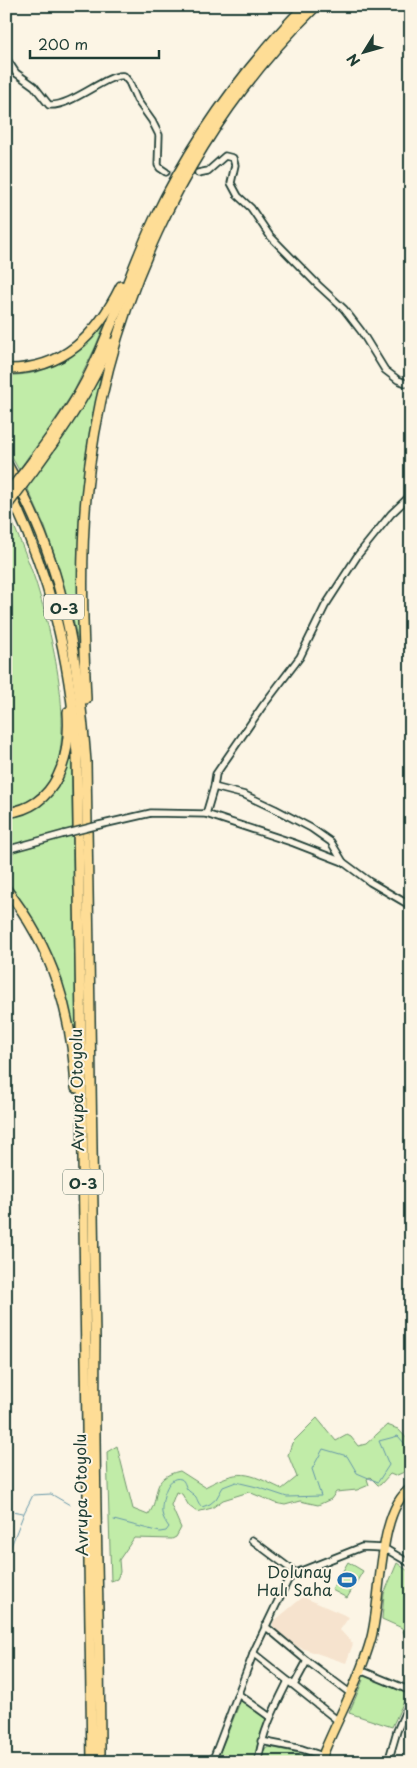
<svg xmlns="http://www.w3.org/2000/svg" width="417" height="1768" font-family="'Playpen Sans',sans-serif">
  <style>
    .built { fill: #f6e3ce }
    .green { fill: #c1eca8; stroke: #70946e }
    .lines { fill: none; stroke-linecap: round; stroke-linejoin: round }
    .stream { stroke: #6697a8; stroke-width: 1 }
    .minor-tunnel { stroke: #d0d0c2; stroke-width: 5.5; stroke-dasharray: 5.5 3; stroke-linecap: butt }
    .minor-casing { stroke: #1f3d34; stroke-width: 9 }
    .major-casing { stroke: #1f3d34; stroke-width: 11 }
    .highway-casing { stroke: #1f3d34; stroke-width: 12 }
    .minor { stroke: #fcf5e5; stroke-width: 5.5 }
    .major { stroke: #fedd96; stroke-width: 8 }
    .highway { stroke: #fedd96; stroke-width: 9 }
    .minor-bridge-casing { stroke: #1f3d34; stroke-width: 9; stroke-linecap: butt }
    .highway-bridge-casing { stroke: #1f3d34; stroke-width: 12; stroke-linecap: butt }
    .minor-bridge { stroke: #fcf5e5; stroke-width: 5.5 }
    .highway-bridge { stroke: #fedd96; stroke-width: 9 }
    .labels { text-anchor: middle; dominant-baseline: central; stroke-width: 4; stroke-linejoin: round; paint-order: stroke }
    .shield { fill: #fcf5e5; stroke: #617469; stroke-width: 1 }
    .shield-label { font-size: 15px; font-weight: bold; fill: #1f3d34 }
    .street-label { font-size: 16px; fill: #1f3d34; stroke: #fcf5e5 }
    .poi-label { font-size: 16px; fill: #1f3d34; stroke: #fcf5e5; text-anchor: end }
  </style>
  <rect width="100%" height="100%" fill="#fcf5e5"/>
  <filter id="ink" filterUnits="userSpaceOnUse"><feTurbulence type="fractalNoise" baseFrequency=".02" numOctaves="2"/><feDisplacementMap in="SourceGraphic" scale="10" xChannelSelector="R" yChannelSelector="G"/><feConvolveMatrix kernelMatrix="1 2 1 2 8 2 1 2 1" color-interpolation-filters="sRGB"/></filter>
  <g filter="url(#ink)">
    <path class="built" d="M303,1597L349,1617L340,1630L353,1644L346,1663L280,1641L273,1632V1622Z"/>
    <g class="green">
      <path d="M105,323L95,348L74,391L32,455L30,454L19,470L6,447V375C47,377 81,355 105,323Z"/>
      <path d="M104,369L94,421L80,650L72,615L56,559L45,527L27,487L82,408Z"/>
      <path d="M8,511C19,539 32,567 40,596C54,644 80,751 43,791C33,802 20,805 6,809V513Z"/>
      <path d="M71,741L76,1040L35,925L36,924L6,883V817C32,812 54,800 64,774L63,772Z"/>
      <path d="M317,1418L336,1441L347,1435L351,1437L358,1446L366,1444L387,1425L398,1429L411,1443V1469L395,1476L390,1474L380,1485H378L370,1477L367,1479L369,1485L357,1490L336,1492L331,1499L318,1505L300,1501L285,1505L275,1503L249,1492L223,1500L212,1508L197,1512L189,1506L182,1494L176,1492L171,1505L181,1528L176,1537L172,1539L134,1538L119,1560L120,1572L117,1579L111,1581L107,1452L117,1446L133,1509L148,1515C162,1497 148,1478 180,1471L205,1487C241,1468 246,1472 282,1489L297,1477L288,1455L292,1443Z"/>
      <path d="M348,1562L363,1571L347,1598L332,1590Z"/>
      <path d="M397,1563L411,1573V1641L405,1636L402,1628L382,1619L384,1594Z"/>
      <path d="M363,1674L410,1693L405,1699L392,1727L349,1713L363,1680L361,1679Z"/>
      <path d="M243,1699L267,1719L258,1740L255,1762H216L241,1700Z"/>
      <path d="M269,1747L313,1756L311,1762H261L263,1750Z"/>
    </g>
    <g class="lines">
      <g class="stream">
        <path d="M6,1510L23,1513"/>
        <path d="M114,1520L160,1532L166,1531L169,1527C166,1523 163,1518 162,1513C161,1504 166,1474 181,1479C185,1481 185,1486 187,1489C189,1492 194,1494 196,1497C198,1501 198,1503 202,1507L210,1504L216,1499L223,1487L236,1482L257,1487L287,1497L321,1496L312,1469L323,1449L347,1456L357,1473L378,1482L389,1465L379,1441L398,1436L411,1451"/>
        <path d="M6,1559L24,1513L33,1495L51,1494L70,1505"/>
      </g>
      <path class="minor-tunnel" d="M166,172L198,173"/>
      <g class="minor-casing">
        <g id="minor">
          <path d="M6,58L16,73L34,86L49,105C72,107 107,73 124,76L129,82L137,100L152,121L159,135L158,165L160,168L166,172"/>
          <path d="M198,173L208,171L225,156L233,158L235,165L231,183L238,196L251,208L270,236L318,285L344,309L361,331L385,370L398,380L411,385"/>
          <path d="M214,787L245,795L275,809L311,828L331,842L343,862"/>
          <path d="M206,814L214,787L216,774L262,707L300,657L325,606L358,555L391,514L411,495"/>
          <path d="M99,825L151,813L206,814L294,843L343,862L370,882L411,906"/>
          <path d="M6,850L64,834"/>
          <path d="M252,1540L296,1573"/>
          <path d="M265,1626L307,1661L350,1693"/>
          <path d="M253,1653L337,1720"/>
          <path d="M360,1670L411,1691"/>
          <path d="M294,1685L307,1661"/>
          <path d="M238,1694L270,1717"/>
          <path d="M261,1741L302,1749L323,1756"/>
          <path d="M212,1762L255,1649L288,1580L296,1573L362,1547L384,1548L411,1564"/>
          <path d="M258,1762C262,1732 275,1707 288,1681"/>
          <path d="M388,1762L397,1731L411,1699"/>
        </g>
      </g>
      <g class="major-casing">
        <path id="major" d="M322,1762L324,1752C340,1714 360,1678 371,1639C382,1600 377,1510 411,1488"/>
      </g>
      <g class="highway-casing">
        <g id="highway">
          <path d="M6,369C64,370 97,335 121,286"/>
          <path d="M6,462C19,485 31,509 41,534C70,607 80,684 86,762L95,1340C93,1481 100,1621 100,1762"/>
          <path d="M29,466C51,436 75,405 91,371C115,321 131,269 154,220C192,141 244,69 305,6"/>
          <path d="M33,471C63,430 90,391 110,343"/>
          <path d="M6,485C50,574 70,656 77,754L92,1762"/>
          <path d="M86,699C83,633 80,565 86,498C103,314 183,136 316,6"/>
          <path d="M6,813C58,807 71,756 68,712"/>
          <path d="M6,889C53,948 72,1013 76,1088"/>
        </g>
      </g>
      <use href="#minor" class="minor"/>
      <use href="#major" class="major"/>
      <use href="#highway" class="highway"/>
      <g class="minor-bridge-casing">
        <path id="minor-bridge" d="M64,834L99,825"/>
      </g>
      <g class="highway-bridge-casing">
        <g id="highway-bridge">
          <path d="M6,495L29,466"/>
          <path d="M6,507L33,471"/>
        </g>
      </g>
      <use href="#minor-bridge" class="minor-bridge"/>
      <use href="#highway-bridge" class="highway-bridge"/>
    </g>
  </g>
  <defs>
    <g id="stadium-bare" transform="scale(1.5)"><path d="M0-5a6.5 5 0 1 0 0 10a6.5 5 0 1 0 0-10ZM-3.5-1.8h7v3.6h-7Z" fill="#1f6fb2" stroke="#fcf5e5" stroke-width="2.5" paint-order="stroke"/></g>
  </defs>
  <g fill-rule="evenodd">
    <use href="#stadium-bare" x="347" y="1580"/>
  </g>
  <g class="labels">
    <g class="shield">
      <rect x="44" y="594.5" width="40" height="25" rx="4"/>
      <rect x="63" y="1169.5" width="40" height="25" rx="4"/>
    </g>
    <g class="shield-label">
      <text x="64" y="607">O-3</text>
      <text x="83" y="1182">O-3</text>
    </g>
    <g class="street-label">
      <text transform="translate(76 1090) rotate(-91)">Avrupa Otoyolu</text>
      <text transform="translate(80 1495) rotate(-91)">Avrupa Otoyolu</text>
    </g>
    <g class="poi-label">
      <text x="332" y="1571">Dolunay<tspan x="332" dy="18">Halı Saha</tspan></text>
    </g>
  </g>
  <rect width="417" height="1768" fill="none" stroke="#fcf5e5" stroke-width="25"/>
  <rect x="12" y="12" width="392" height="1743" fill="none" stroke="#1f3d34" stroke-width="2" filter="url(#ink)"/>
  <g transform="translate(364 52) rotate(233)" stroke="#fcf5e5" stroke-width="4" paint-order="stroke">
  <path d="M0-4L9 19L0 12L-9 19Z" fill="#1f3d34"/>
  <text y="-8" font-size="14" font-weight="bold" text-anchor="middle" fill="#1f3d34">N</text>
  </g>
  <path d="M30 50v8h129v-8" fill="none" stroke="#1f3d34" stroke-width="2.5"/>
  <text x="38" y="50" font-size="15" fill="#1f3d34" stroke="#fcf5e5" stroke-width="4" paint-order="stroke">200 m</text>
</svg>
